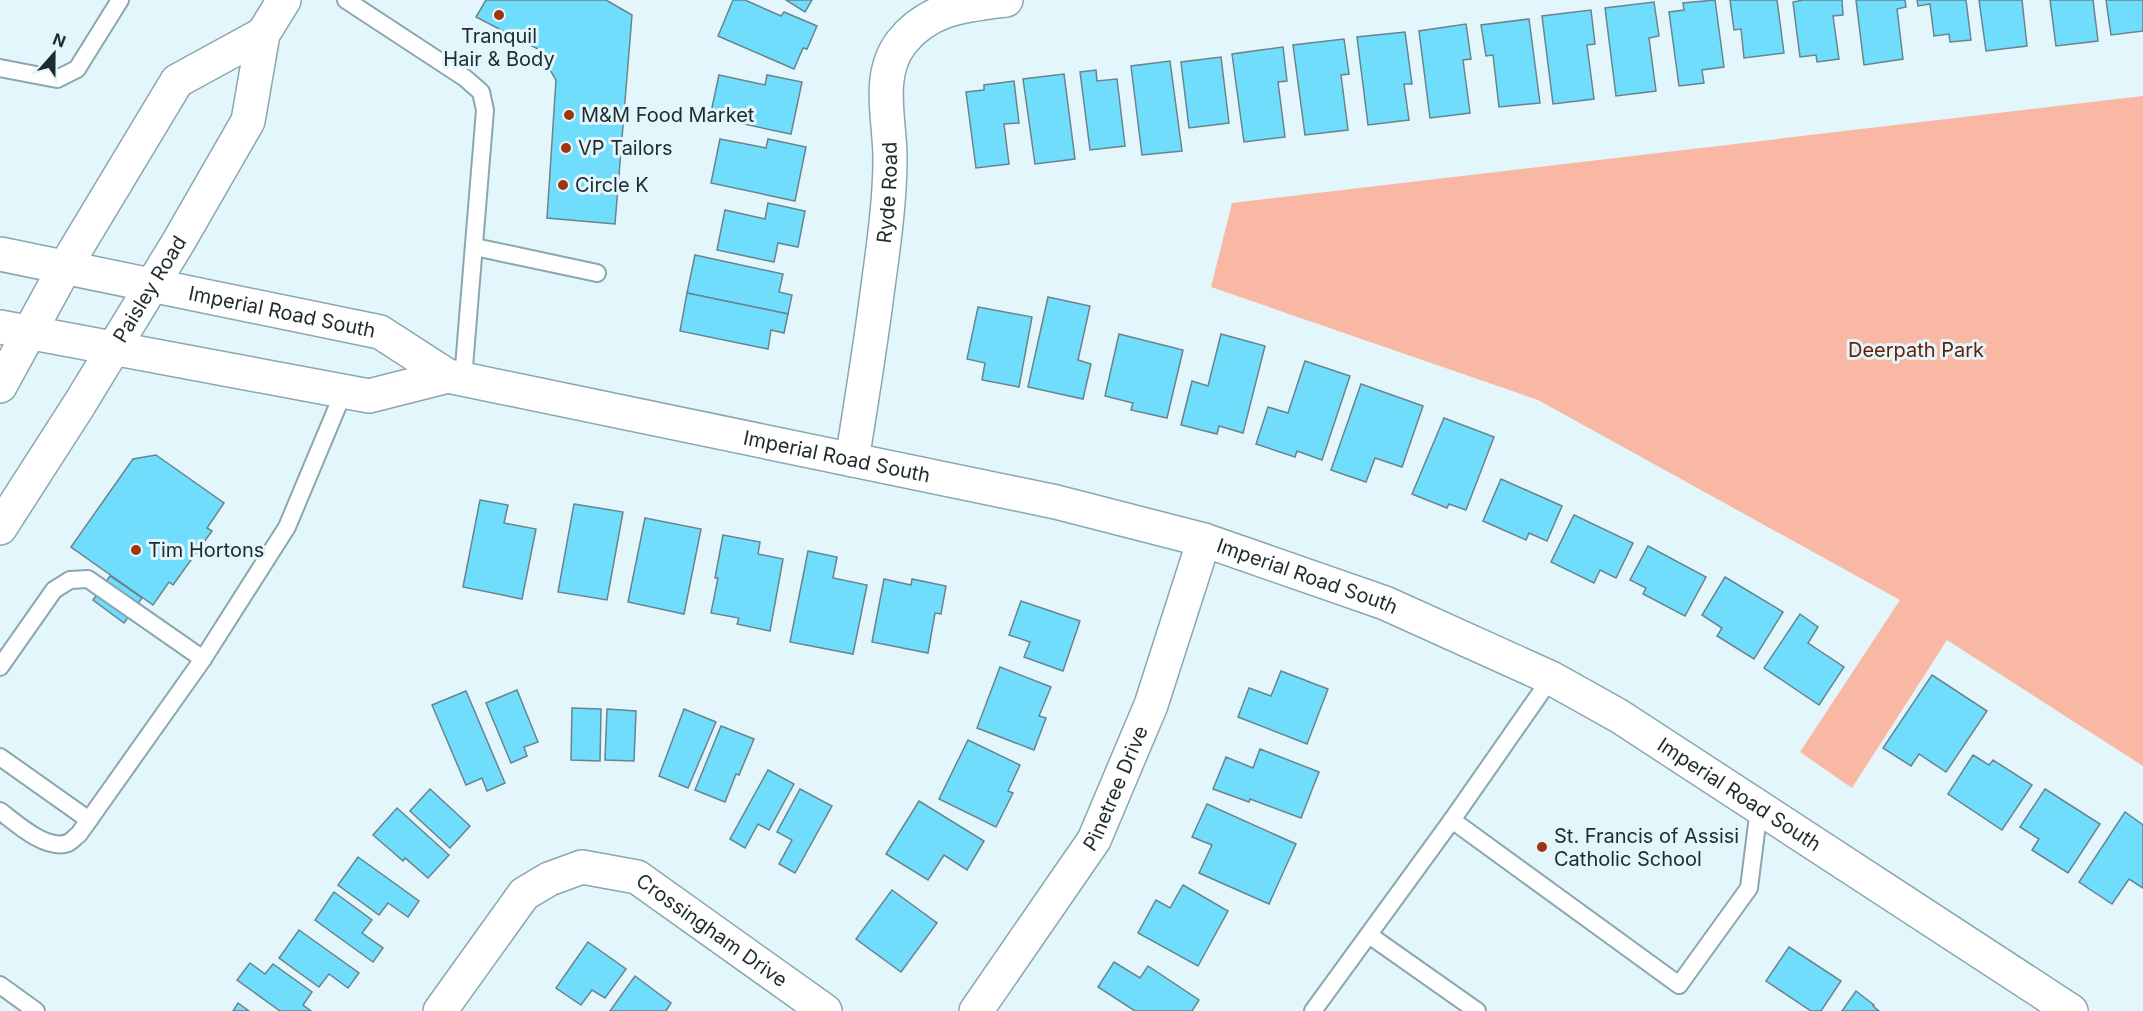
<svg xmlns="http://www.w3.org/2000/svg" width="2143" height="1011" font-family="Inter,sans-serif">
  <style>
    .green { fill: #f9b8a4 }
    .building { fill: #71ddfc; stroke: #68848e; stroke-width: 1.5 }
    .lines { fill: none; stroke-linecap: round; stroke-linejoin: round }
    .service-casing { stroke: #8aa7b1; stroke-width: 20 }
    .minor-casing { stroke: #8aa7b1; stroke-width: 36 }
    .tertiary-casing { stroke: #8aa7b1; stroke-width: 36 }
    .secondary-casing { stroke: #8aa7b1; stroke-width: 36 }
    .service { stroke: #fff; stroke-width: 16 }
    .minor { stroke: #fff; stroke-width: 33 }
    .tertiary { stroke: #fff; stroke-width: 33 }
    .secondary { stroke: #fff; stroke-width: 33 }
    .poi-dot { fill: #9d3610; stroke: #e3f6fc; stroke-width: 2 }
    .labels { text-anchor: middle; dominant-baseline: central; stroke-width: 6; stroke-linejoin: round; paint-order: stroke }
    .poi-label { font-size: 20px; fill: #1f2b2f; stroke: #e3f6fc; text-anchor: start }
    .street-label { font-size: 20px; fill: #1f2b2f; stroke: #e3f6fc }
    .park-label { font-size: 20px; fill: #671e02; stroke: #e3f6fc }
  </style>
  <rect width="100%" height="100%" fill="#e3f6fc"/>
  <path class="green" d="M2143,96V766L1947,640L1852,788L1800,752L1900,600L1538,400L1211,287L1232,203Z"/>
  <g class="building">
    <path d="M486,0H606L632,15L615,224L547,218L556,80L538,49L476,17Z"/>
    <path d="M733,0H745L781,16L784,12L817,26L807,49L803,48L794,69L718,36Z"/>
    <path d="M786,0H812L805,12Z"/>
    <path d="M1715,0L1724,67L1702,70L1704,83L1679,86L1669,12L1684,10L1683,3Z"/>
    <path d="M1730,0H1777L1784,53L1744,58L1741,29L1734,30Z"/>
    <path d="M1803,0H1842L1843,15L1833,16L1839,59L1817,62L1816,55L1800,57L1793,2Z"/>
    <path d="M1856,0H1905L1906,7L1897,9L1903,59L1864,65Z"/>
    <path d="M1917,0H1966L1971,40L1950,42L1949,34L1934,36L1930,4L1918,6Z"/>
    <path d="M1979,0H2022L2027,46L1986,51Z"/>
    <path d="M2050,0H2093L2098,41L2056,46Z"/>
    <path d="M2106,0H2143V31L2111,35Z"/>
    <path d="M1654,2L1659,36L1649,38L1656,91L1616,96L1605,8Z"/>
    <path d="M1591,10L1595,44L1587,45L1594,99L1553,104L1542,16Z"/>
    <path d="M1529,19L1540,103L1499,107L1493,55L1486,56L1481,25Z"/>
    <path d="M1466,24L1471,59L1463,60L1470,113L1430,118L1419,31Z"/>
    <path d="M1405,32L1412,84H1404L1409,120L1368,125L1357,37Z"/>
    <path d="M1344,39L1349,74L1341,75L1348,130L1305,135L1293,45Z"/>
    <path d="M1283,47L1287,81L1278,82L1285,137L1244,142L1232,54Z"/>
    <path d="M1221,57L1229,123L1189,128L1181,62Z"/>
    <path d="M1170,61L1182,151L1142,155L1131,66Z"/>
    <path d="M1096,70L1097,81L1117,79L1125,146L1090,150L1080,72Z"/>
    <path d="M1064,74L1075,159L1035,164L1023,79Z"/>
    <path d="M719,75L765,85L767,75L802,82L791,134L710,117Z"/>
    <path d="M1014,81L1019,123L1004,124L1009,164L976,168L966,92L984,90V85Z"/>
    <path d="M720,139L766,148L768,139L806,147L795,201L711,183Z"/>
    <path d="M768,203L805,211L798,247L778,243L774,262L717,250L725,210L765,219Z"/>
    <path d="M695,255L783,274L779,292L792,295L788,314L687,293Z"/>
    <path d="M687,293L788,314L784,333L771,330L768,349L680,331Z"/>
    <path d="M1048,297L1090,306L1078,360L1091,364L1083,399L1028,387Z"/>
    <path d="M978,307L1032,317L1019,387L982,380L985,363L967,359Z"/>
    <path d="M1119,334L1183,350L1167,418L1131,410L1133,403L1105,396Z"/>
    <path d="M1221,334L1265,346L1243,433L1219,426L1217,434L1181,425L1192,381L1208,386Z"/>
    <path d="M1305,361L1350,376L1322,460L1297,451L1295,457L1256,444L1268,407L1288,413Z"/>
    <path d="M1361,384L1423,406L1402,467L1375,458L1366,482L1331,470Z"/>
    <path d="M1444,418L1494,437L1466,510L1449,504L1447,508L1412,494Z"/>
    <path d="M156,455L224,503L207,528L212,531L173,585L169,582L153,605L71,547L133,459Z"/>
    <path d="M1501,479L1562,506L1547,541L1529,533L1526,540L1483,521Z"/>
    <path d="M480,500L508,505L504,523L536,529L522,599L463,587Z"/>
    <path d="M574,504L623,512L607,600L558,592Z"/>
    <path d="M1574,515L1633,543L1616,578L1600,570L1594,583L1551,562Z"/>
    <path d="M645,518L701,529L684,614L628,602Z"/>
    <path d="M723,535L760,542L758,554L783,559L770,631L737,624L739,618L711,613L718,578H715Z"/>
    <path d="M1648,546L1706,577L1685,616L1643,594L1646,588L1630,580Z"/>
    <path d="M808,551L837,557L833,578L867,585L853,654L790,642Z"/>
    <path d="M110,576L142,598L124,623L93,600Z"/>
    <path d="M1725,577L1783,612L1754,659L1717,636L1722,628L1702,615Z"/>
    <path d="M884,579L911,585L912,579L946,586L941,614L935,613L928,653L872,642Z"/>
    <path d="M1021,601L1080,621L1063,671L1024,657L1030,642L1009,635Z"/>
    <path d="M1800,614L1818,627L1808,643L1844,667L1819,705L1764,668Z"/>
    <path d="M1000,667L1051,687L1039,716L1046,718L1034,750L977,728Z"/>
    <path d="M1281,671L1328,689L1307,744L1238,717L1249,688L1271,696Z"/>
    <path d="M1932,675L1987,711L1946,772L1919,754L1911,766L1883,748Z"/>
    <path d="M517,690L538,742L524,747L527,756L511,763L486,703Z"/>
    <path d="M466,691L505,783L487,791L482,778L466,785L432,705Z"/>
    <path d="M572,708L601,709L600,761L571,760Z"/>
    <path d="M607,709L636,711L634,761L605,760Z"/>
    <path d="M684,709L716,722L688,788L659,776Z"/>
    <path d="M721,726L754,739L739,775L736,774L725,802L695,790Z"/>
    <path d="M968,740L1020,765L1008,791L1013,793L996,827L939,799Z"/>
    <path d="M1260,749L1319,772L1301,818L1250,799L1249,802L1213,789L1226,757L1253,768Z"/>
    <path d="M1973,755L1989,765L1993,760L2032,785L2002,830L1948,794Z"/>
    <path d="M768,770L794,784L769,830L758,824L745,848L730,839Z"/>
    <path d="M430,789L470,826L450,848L410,811Z"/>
    <path d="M800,789L832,806L795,873L779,864L792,840L777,832Z"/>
    <path d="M2045,789L2100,824L2068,873L2032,850L2039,839L2020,827Z"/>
    <path d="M919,801L984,841L967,870L944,855L928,880L886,854Z"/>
    <path d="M1207,804L1296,844L1269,904L1199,873L1212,845L1192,837Z"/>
    <path d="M397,808L449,855L428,878L405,858L403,861L373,835Z"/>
    <path d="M2125,812L2143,825V888L2129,879L2112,904L2079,882Z"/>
    <path d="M358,857L419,901L408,917L388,903L379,915L338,885Z"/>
    <path d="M1183,885L1228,911L1198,966L1138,933L1156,900L1170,908Z"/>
    <path d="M892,890L937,923L901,972L856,939Z"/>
    <path d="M334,892L372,920L362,933L383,948L373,962L315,920Z"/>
    <path d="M299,930L359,973L348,988L329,974L319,987L279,958Z"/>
    <path d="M588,942L626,969L605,998L592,990L581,1005L556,988Z"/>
    <path d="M1789,947L1841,981L1821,1011H1811L1766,981Z"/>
    <path d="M1114,962L1140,978L1148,966L1199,1000L1192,1011H1135L1098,987Z"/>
    <path d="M250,963L265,974L273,964L312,992L303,1005L311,1011H280L237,980Z"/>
    <path d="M635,976L671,1003L666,1011H610Z"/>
    <path d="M1856,991L1874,1005L1873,1006L1879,1011H1842Z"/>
    <path d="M238,1003L249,1011H233Z"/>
  </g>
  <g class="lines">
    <g class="service-casing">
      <g id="service">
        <path d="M346,0L465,78L481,92L485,110L463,379"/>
        <path d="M0,68L57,79L77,69L120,0"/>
        <path d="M475,247L597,273"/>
        <path d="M0,667L54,590L70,580L88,579L203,659"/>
        <path d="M0,757L89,820"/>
        <path d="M0,811C16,823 46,851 68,843C72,841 76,836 79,834L203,659L287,527L344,391"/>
        <path d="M1452,820L1679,985L1749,888L1759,808"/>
        <path d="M1369,935L1477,1011"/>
        <path d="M0,985L36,1011"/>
        <path d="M1313,1011L1452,820L1551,678"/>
      </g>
    </g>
    <g class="minor-casing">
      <g id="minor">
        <path id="s1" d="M852,460C861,404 870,349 877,294C883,249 890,203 890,158C890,120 876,76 901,43C928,8 965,5 1006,0"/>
        <path id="s2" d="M440,1011L524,894L549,879L582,867L637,877L825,1011"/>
        <path id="s3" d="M976,1011L1094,840L1151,705L1204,540"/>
      </g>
    </g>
    <g class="tertiary-casing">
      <g id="tertiary">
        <path id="s4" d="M0,254L380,332L448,376L1056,502L1204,540L1385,603L1551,678L1619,716L2071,1011"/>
        <path d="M0,327L369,396L448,376"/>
      </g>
    </g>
    <g class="secondary-casing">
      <g id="secondary">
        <path d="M0,386L65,267L177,81L263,34"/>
        <path id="s5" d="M0,528L79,405L179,241L248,121L263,34L284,0"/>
      </g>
    </g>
    <use href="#service" class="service"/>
    <use href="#minor" class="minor"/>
    <use href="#tertiary" class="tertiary"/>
    <use href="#secondary" class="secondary"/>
  </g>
  <g class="poi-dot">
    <circle cx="499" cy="15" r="6"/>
    <circle cx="569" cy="115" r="6"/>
    <circle cx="566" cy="148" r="6"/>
    <circle cx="563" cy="185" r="6"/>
    <circle cx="136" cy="550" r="6"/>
    <circle cx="1542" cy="847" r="6"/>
  </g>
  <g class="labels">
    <g class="poi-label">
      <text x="499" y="36" text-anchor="middle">Tranquil<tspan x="499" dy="23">Hair &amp; Body</tspan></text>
      <text x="581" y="115">M&amp;M Food Market</text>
      <text x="578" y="148">VP Tailors</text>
      <text x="575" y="185">Circle K</text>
      <text x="148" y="550">Tim Hortons</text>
      <text x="1554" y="836">St. Francis of Assisi<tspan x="1554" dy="23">Catholic School</tspan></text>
    </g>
    <g class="street-label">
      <text stroke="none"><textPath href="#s1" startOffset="270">Ryde Road</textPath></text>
      <text stroke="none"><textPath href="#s5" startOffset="282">Paisley Road</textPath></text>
      <text stroke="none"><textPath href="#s4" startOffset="288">Imperial Road South</textPath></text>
      <text stroke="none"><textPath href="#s4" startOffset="866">Imperial Road South</textPath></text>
      <text stroke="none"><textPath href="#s4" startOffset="1352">Imperial Road South</textPath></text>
      <text stroke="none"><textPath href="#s3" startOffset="264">Pinetree Drive</textPath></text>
      <text stroke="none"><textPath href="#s4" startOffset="1838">Imperial Road South</textPath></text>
      <text stroke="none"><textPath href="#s2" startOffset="356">Crossingham Drive</textPath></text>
    </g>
    <g class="park-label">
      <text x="1916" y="350">Deerpath Park</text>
    </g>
  </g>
  <g transform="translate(54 54) rotate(21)" stroke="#e3f6fc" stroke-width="4.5" paint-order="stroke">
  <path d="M0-4.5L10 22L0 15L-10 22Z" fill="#1f2b2f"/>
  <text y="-9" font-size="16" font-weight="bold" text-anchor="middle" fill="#1f2b2f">N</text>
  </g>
</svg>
